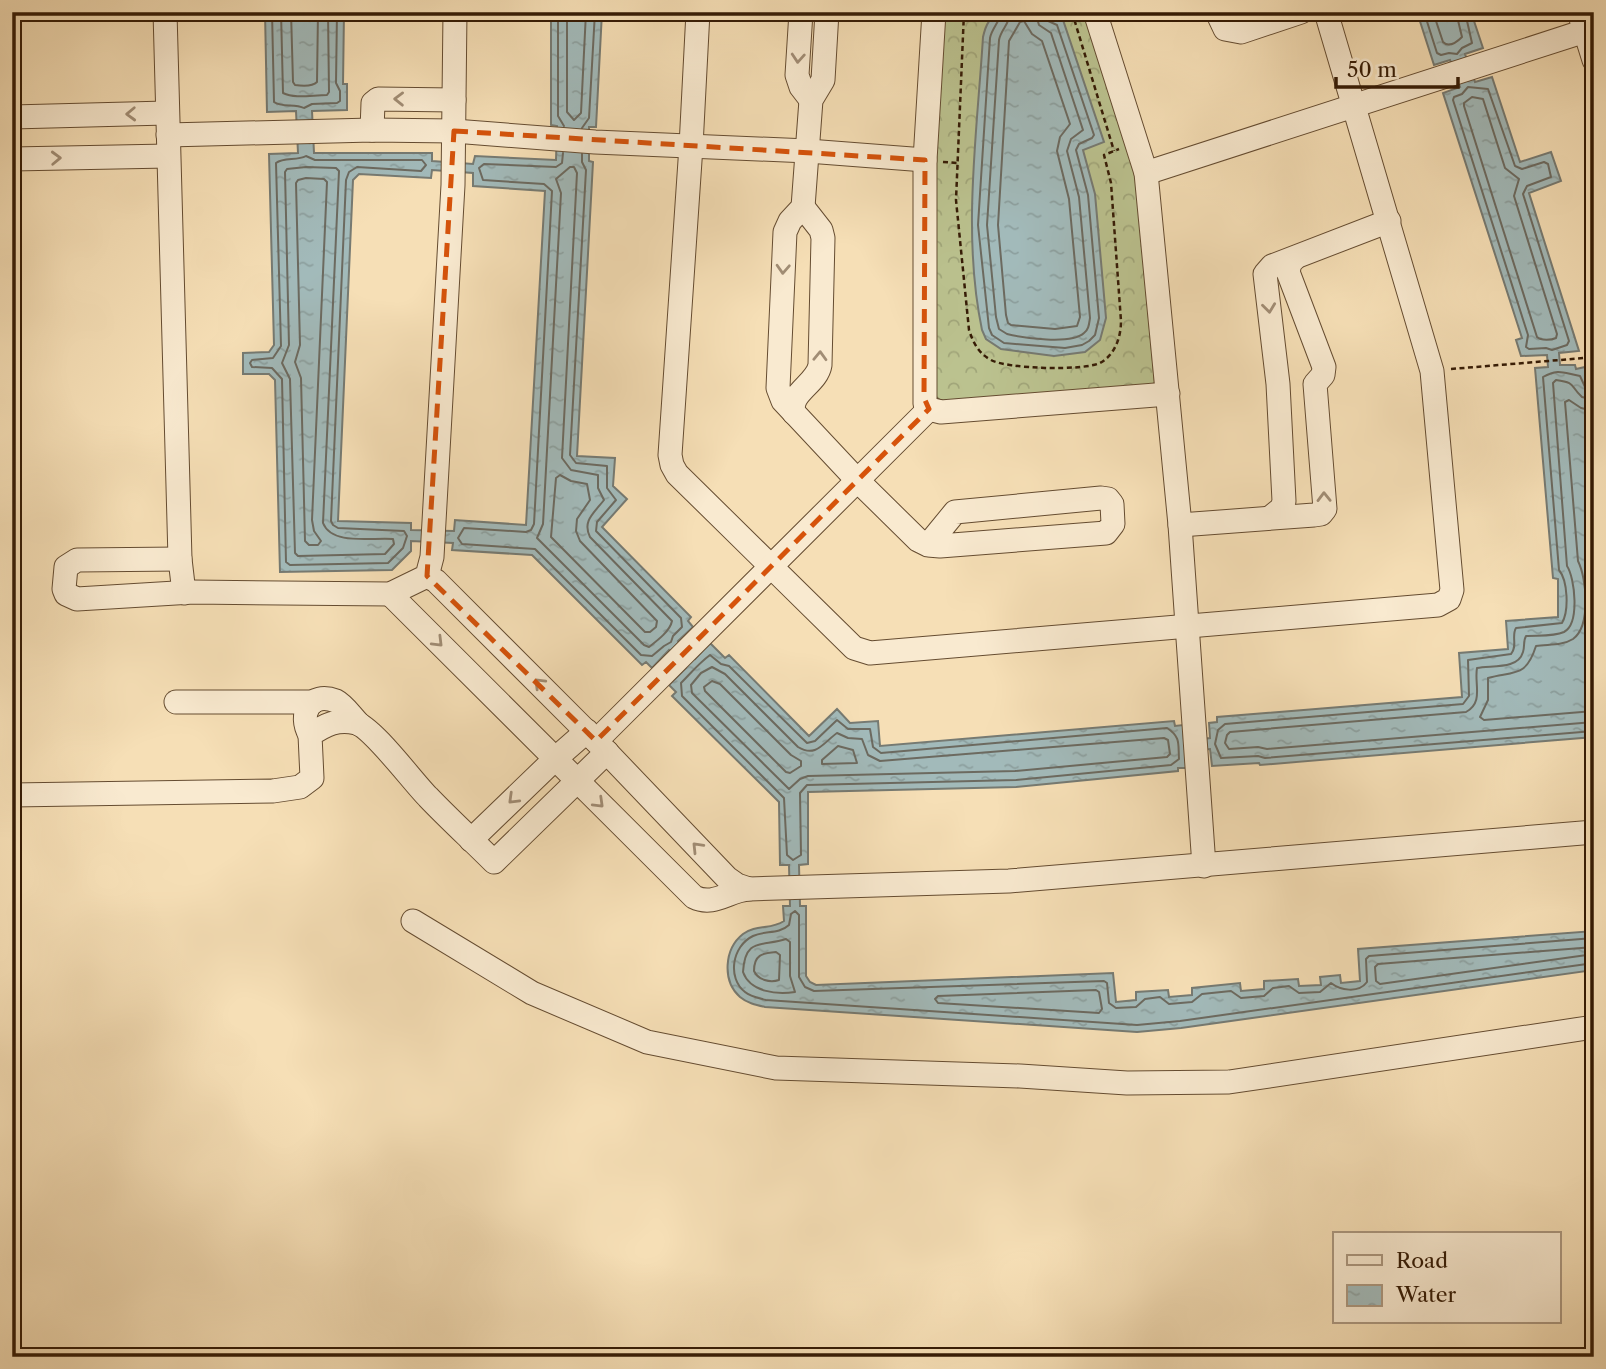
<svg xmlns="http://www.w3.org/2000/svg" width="1606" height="1369" font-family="'Libre Caslon Text',serif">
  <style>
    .forest { fill: url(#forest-crowns); stroke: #786e4a; stroke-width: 2 }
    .water { fill: url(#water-ripples); stroke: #767a72; stroke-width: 2; fill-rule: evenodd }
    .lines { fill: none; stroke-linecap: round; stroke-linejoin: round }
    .shore { stroke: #6c6a60; stroke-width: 2 }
    .minor-casing { stroke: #654c31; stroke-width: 25 }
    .path { stroke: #351b05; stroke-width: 2.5; stroke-dasharray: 5 3.5; stroke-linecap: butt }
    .minor { stroke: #f9ead0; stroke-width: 23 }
    .oneway { stroke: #a18d75 }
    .marked { fill: none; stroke: #d6530b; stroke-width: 5; stroke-dasharray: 14 9; stroke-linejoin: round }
  </style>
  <defs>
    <pattern id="forest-crowns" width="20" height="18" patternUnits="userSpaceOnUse" patternTransform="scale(1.75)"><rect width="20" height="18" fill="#bbc28f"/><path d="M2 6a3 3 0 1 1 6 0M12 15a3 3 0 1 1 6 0" fill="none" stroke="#a1a67a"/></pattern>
    <pattern id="water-ripples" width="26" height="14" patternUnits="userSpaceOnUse" patternTransform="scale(1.75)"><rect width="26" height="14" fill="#a2baba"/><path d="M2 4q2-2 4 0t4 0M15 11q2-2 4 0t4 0" fill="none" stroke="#8c9f9e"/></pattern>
  </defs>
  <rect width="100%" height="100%" fill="#f6dfb6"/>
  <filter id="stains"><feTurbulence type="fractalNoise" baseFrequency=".00286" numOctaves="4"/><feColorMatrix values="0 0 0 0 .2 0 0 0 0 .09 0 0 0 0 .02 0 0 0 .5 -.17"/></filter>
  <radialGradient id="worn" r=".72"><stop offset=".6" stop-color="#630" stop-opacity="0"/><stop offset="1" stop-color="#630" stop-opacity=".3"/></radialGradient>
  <path class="forest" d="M941,12H1086L1134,158L1155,383L1149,386L941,401L935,396V170Z"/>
  <g class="water">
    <path d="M265,12H344L343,84H347V110L312,111L314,153H432V161L473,164L475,156L556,160L557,126L551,125V12H602L596,127H589V161L593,162L577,456L615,458L613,486L627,499L602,527L691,617L688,621L693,627L678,641L695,659L710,643L725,658L729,655L809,736L837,709L850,723L878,721L880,746L1174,721L1175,726L1183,725L1184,741L1210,738L1209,723L1217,722V717L1462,697L1459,653L1508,649L1506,621L1558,617V579L1553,578L1535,368L1548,367L1547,355L1521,356L1516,340L1522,338L1443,93L1460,87L1450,60L1434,65L1417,12H1471L1483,48L1465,54L1475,82L1492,77L1520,162L1551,152L1561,181L1529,193L1579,351L1559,353L1560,365H1575L1576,369L1585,367L1594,393V737L1260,765L1259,763L1212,766L1210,749L1186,751V768H1178V771L1016,787L808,792V864L799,865L800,906H806V976L810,982L816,985L1113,973L1116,1002L1136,1000V992L1168,990L1169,997L1192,995V988L1240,983L1241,991L1264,989V981L1298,979L1299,986L1321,985L1320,977L1340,975L1341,983L1360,981L1358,949L1594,931V970L1181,1028L1137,1032L765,1007C756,1005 747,1003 740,997C722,981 724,949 743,934C756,924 771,930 784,921L783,906H790L789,865H780L779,802L672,696L676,692L669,685L686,668L669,650L652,668L646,662L642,665L532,555L452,550L453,543L411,541V551L392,570L280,572L275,380L269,374H243V353L269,352L274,345L269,154L298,153L296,111L267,112ZM432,170L473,173V186L545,191L526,525L455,520L454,531L411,530V523L338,521L353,180L359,174L431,178Z"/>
    <path d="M1001,12H1030L1062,17L1104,142L1083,150L1095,194L1106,318L1100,340L1085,352L1054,356L1001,349L986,339L982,330C962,234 977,134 983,37C986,24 989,18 1001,12Z"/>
  </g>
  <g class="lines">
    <g class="shore">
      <path d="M272,12L274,102C282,108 295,103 304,108L312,104L337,103L340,101V91L336,83L337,12"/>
      <path d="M281,12L283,93C295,99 312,95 327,95L329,92L328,12"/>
      <path d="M291,12L293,82L295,85C302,86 312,87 317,82L318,12"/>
      <path d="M558,12V116L564,126"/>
      <path d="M567,12V112L574,120L581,113L586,12"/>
      <path d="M1001,12C1001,20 992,28 990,38L978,225L989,328L992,335L1004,343L1065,348L1082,345L1089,341L1095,335L1099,318L1088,195L1076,150L1079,144L1092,138L1094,135L1057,25L1046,20L1044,12"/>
      <path d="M1010,12C1010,24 1001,29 999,40L987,225L996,317L999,329L1007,334C1023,338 1071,345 1084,333C1089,329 1089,324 1090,318L1079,197L1067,151L1071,139L1083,130L1051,33L1039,25L1035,12"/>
      <path d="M1424,12L1437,53L1441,55L1449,53L1457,54L1462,48L1472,43L1465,12"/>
      <path d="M1433,12L1443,42C1449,48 1457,42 1462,37L1456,12"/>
      <path d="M1024,21L1032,34L1042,41L1070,124L1060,137L1057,151L1069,199L1080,317L1077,326L1055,329L1011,325L1008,323L1006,315L998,225L1009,41L1020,22Z"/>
      <path d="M1468,87L1488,89L1515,166L1522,169L1544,162L1548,164L1551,177L1527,186L1523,194L1569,341L1567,345L1552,350L1546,348L1529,349L1526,347L1528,335L1453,100L1454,97L1462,94Z"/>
      <path d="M1472,97L1483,99L1505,168L1519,179L1514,196L1557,334L1556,338C1552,340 1541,341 1537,337L1464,106V103Z"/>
      <path d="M582,128L589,118L595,12"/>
      <path d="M563,153L562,163L556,167L484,164L479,168L483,180L544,184L552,191L534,524L531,530L526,532L464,528L458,538L462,544L535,549L641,655L652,656L664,646L671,642L673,636L682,627L681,618L596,531L597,522L616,500L607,488V466L576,463L570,455L586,170L582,162V154"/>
      <path d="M306,156L315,160H422L426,165L421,171L357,167L349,172L346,180L331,521L333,525L338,528L404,531L407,536L403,548L388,563L290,565L286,562L282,379L272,368L252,367L250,363L252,360L273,358L281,346L276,163C284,157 297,161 306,156Z"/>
      <path d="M306,167L336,168L339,171L323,523C332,546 373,537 393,539L394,544L385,554L298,556L295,553L290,379L282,363L289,345L285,172L287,169Z"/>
      <path d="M570,167H574L577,173L562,458L571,470L598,475V488L604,500C594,513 582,521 590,537L672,621C670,631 658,640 649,647L644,645L537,538L543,524L561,193L556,179Z"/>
      <path d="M306,178L324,179L327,182L312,520L314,531L321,541L318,545H309L305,541L301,378L295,362L300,345L296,183L298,180Z"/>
      <path d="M1594,391L1586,389L1580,376C1563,373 1559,368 1543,377L1559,570C1568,581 1569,611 1562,623L1516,628C1511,636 1518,646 1511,654L1468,660L1469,696L1463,704L1225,724L1218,730L1215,744L1221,758L1258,756L1265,758L1594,731"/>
      <path d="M1594,400L1582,397C1569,385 1577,383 1556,380L1553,383L1567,566C1575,578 1580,624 1564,632C1553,637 1537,635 1526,636C1523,641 1525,646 1523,652C1518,670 1491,665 1477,668C1474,684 1484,702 1466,712L1230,732L1227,735L1225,743L1229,749L1258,747L1267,749L1594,722"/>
      <path d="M1594,411L1581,408L1569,400L1565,402L1578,561C1587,579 1591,626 1573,639C1562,646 1548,644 1536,646C1526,677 1516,671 1488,678V700L1480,717L1484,720L1594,711"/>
      <path d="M560,475L571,481L587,484L590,500L577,519L576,531L580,541L657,621L656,627L650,632H645L551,537L556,478Z"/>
      <path d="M710,655L721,664L729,666L807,743L815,741L837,720L848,729H870L873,747L881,753L1167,728C1181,737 1178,744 1179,759L1171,765L1016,780L807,785L800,793L801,855L793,860L787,855L784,798L682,696L681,683C692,672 698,664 710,655Z"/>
      <path d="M712,667L725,674L798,747C816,758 823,743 837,733L848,738L862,739L868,755L880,761L1164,738L1168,740L1170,754L1167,757L1015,771L808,776L800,779L789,789L692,693L691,685L701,673Z"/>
      <path d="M712,681L720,684L791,755L801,761V766L790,773L786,772L705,691L704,687Z"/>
      <path d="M838,746L853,750L857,763L822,764V760Z"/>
      <path d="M1594,938L1369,956L1366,959L1367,982C1358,994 1340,990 1331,983L1320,992L1299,993L1289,986L1273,988L1264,996L1241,998L1231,991L1202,994L1192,1002L1169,1004L1160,997L1145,999L1136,1007L1116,1008L1109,1003L1107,983L1104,981L814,991L805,987L799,977V915L795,911L791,914L789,925C778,935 765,930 753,936C732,946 727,978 745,992C751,997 759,998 766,1000L1137,1025L1180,1021L1594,963"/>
      <path d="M786,939L790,942V976L795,992C777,995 750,992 743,972C745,937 762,947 786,939Z"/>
      <path d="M1594,947L1378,964L1375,967L1376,981L1380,984L1594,954"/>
      <path d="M776,952L780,955L779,980C770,983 758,980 754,971C754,955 762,953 776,952Z"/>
      <path d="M1096,990L1099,992L1102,1009L1099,1013L938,1003L935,999L938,996Z"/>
    </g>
    <g class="minor-casing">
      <g id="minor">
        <path d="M165,12L180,559L184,593"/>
        <path d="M698,12L691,146L670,455L672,465L677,474L854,648L870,653L1438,605L1449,599L1452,590L1432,371L1326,12"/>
        <path d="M801,12L797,75L801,87L811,100"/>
        <path d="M827,12L823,80L811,100L803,207L790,221L785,232L778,388L783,401L857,480L918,540L928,545L940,546L1106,533L1113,524L1112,504L1108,499L1101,498L955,512L928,545"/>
        <path d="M934,12L925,160V404L929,409L941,412L1168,394"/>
        <path d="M1095,12L1146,173L1180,525L1204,866"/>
        <path d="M1217,12L1225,29L1241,32L1301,12"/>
        <path d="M1579,12L1594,60"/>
        <path d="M12,117L166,113"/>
        <path d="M372,130L373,103L378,99L454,100"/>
        <path d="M168,135L372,130L454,131L595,142L808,151L925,160"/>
        <path d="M12,159L168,156"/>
        <path d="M1146,173L1585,31"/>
        <path d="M794,413C788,393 817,384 820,365L823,238L821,230L803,207"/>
        <path d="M1271,517L1282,508L1284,501L1278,384L1265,274L1272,266L1389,221"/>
        <path d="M1180,525L1314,515L1321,514L1325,509L1315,384L1323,375L1324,367L1288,272L1290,263L1294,259"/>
        <path d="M180,559L77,560L66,567L64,589L66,594L77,599L192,592L390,594L427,576L432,557L453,185L455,12"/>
        <path d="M427,576L436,581L596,741L727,878L737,885L749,889"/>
        <path d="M390,594L694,897C714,907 729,890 749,889L1009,881L1594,832"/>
        <path d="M176,702H313"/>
        <path d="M310,735C298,714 310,691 336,701C344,705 352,717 359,724"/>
        <path d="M596,741L929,409"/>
        <path d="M12,795L273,791L300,787L312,778L310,735C325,725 338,718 356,723C373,728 413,782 428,797C449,819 472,840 494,862L607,752"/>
        <path d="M471,840L555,759L587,731"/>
        <path d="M413,921L532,993L647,1042L776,1068L1020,1076L1127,1083L1229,1082L1594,1027"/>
      </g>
    </g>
    <g class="path">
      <path d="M964,12L956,200L969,330C973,342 978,353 991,360C1007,369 1083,371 1100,363C1115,355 1121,337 1121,321L1111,183L1104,155L1119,149"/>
      <path d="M1072,12L1114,151"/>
      <path d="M943,162L957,163"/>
      <path d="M1451,369L1584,358L1594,354"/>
    </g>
    <use href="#minor" class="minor"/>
  </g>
  <defs><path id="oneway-chevron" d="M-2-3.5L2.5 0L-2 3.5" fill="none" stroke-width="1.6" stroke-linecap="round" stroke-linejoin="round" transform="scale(1.75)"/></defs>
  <g class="oneway">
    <use href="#oneway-chevron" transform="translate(798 58) rotate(94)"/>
    <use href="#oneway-chevron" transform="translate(399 99) rotate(-179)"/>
    <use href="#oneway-chevron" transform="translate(131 114) rotate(178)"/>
    <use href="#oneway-chevron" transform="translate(56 158) rotate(-2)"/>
    <use href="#oneway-chevron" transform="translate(783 269) rotate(93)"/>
    <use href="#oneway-chevron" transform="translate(1269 308) rotate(83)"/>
    <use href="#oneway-chevron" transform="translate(820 356) rotate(-88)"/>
    <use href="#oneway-chevron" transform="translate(1324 497) rotate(-91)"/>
    <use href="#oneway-chevron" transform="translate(438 642) rotate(45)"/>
    <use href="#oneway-chevron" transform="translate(539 683) rotate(-135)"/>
    <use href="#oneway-chevron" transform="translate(513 799) rotate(136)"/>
    <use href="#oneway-chevron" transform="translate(599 803) rotate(44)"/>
    <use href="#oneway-chevron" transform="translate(697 847) rotate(-134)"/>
  </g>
  <path class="marked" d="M454,131L925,160L924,398L929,409L596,741L427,576Z"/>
  <rect width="1606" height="1369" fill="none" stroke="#f6dfb6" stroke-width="42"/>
  <rect x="14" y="14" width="1578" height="1341" fill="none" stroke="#351b05" stroke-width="3.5"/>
  <rect x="21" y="21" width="1564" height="1327" fill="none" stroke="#351b05" stroke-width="2"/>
  <rect x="1333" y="1232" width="228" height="91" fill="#f9ead0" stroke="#ab977f" stroke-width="2"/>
  <rect x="1347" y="1255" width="35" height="10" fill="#f9ead0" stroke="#ab977f" stroke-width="2"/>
  <text x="1396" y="1268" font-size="21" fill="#351b05">Road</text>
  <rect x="1347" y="1285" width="35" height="21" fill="url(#water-ripples)" stroke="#ab977f" stroke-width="2"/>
  <text x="1396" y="1302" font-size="21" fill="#351b05">Water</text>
  <path d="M1336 77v10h122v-10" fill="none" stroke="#351b05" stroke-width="3.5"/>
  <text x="1347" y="77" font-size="21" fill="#351b05" stroke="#f9ead0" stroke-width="5" paint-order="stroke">50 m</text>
  <rect width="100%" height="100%" filter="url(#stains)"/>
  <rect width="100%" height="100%" fill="url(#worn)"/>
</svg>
